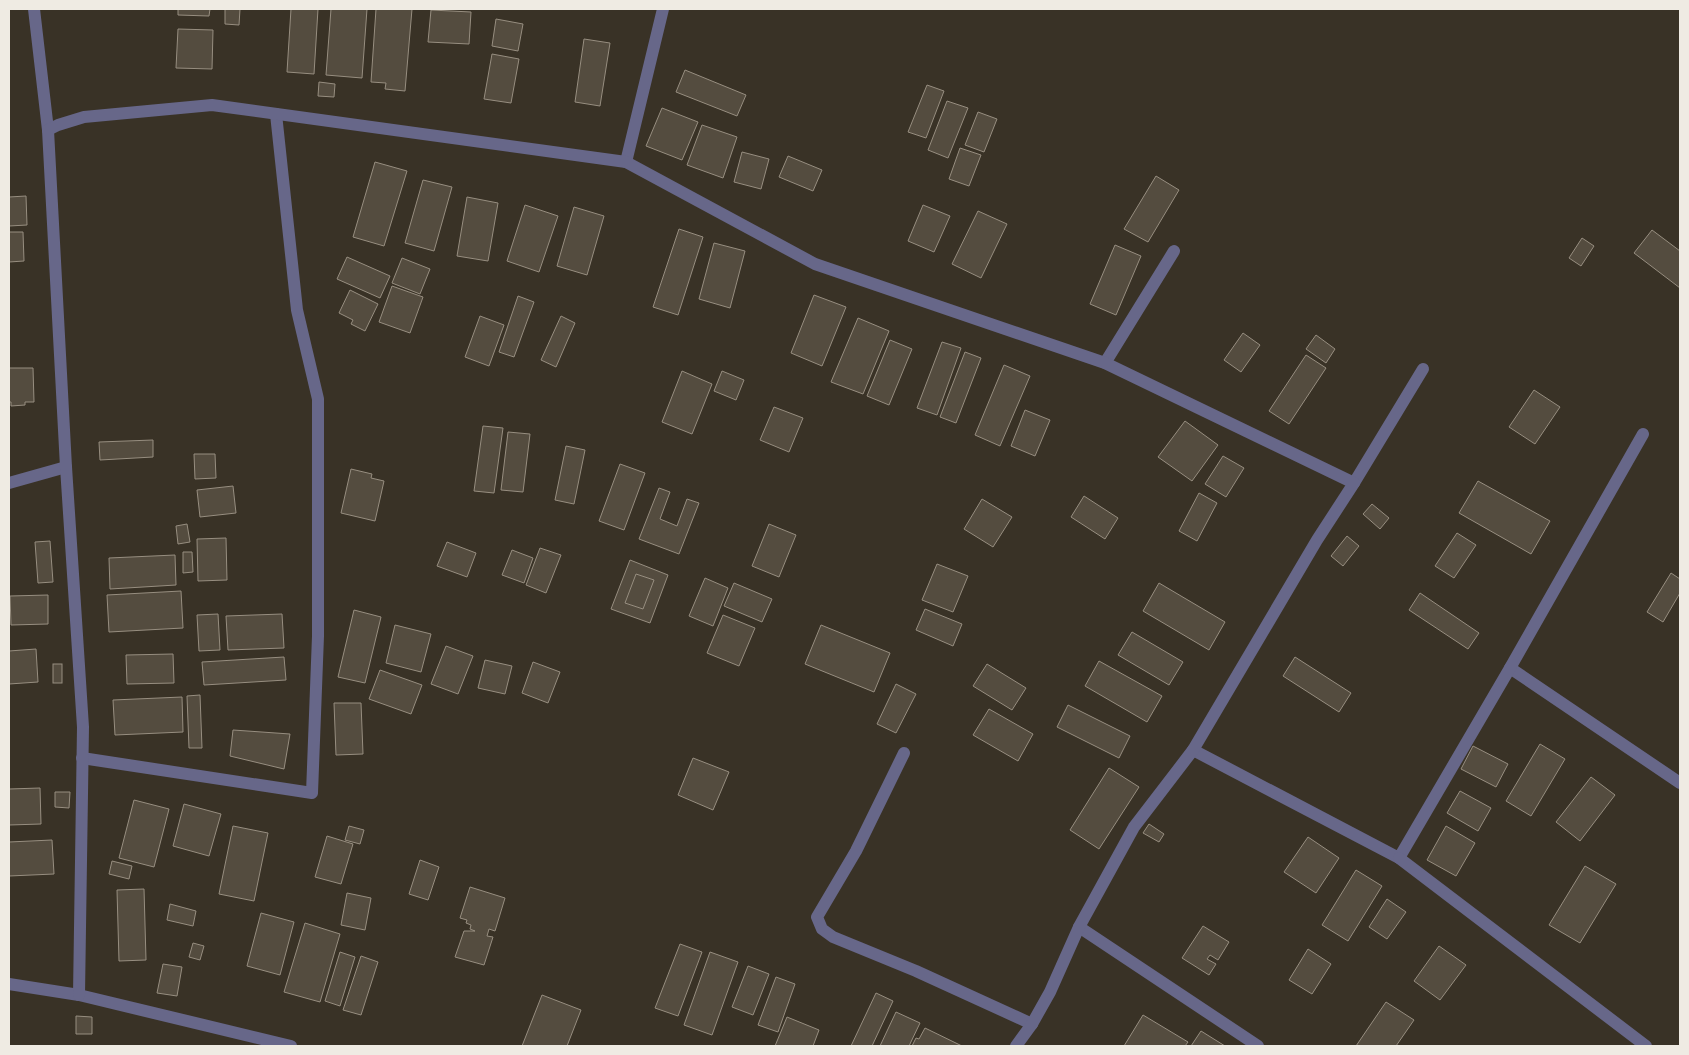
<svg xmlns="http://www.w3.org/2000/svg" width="1689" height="1055" font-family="'Sofia Sans Condensed',sans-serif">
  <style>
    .building { fill: #544c3f; stroke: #978e80 }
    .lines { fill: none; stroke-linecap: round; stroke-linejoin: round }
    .minor { stroke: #676789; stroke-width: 12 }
  </style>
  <rect width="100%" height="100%" fill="#393226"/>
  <g class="building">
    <path d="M178,9H210L209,16L178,15Z"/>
    <path d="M225,9H240L239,25L225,24Z"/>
    <path d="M291,9H318L314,74L287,72Z"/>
    <path d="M331,9H367L362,78L326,75Z"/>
    <path d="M376,9H412L405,91L385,89L386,83L371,82Z"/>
    <path d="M431,10L471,12L469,44L428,42Z"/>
    <path d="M496,19L523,24L518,51L492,46Z"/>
    <path d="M178,29L213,30L212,69L176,68Z"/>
    <path d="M584,39L610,43L600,106L575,102Z"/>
    <path d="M492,54L519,59L511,103L484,99Z"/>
    <path d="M685,70L746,95L737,116L676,92Z"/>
    <path d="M319,82L335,84L334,97L318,96Z"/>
    <path d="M927,85L944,91L926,138L908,132Z"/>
    <path d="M947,101L968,108L948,158L928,150Z"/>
    <path d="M662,108L698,122L682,160L646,146Z"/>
    <path d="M978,112L997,119L984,152L965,145Z"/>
    <path d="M702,125L737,137L723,178L687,165Z"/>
    <path d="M960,148L981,155L969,186L949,179Z"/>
    <path d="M742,152L769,159L761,189L734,182Z"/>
    <path d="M788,156L822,170L813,191L779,177Z"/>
    <path d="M375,162L407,171L384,246L353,237Z"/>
    <path d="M1156,176L1179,190L1148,242L1124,229Z"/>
    <path d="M423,180L452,187L434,251L405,243Z"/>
    <path d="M26,196L27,225L9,226V197Z"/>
    <path d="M467,197L498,203L488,261L457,256Z"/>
    <path d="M525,205L558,216L539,272L507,261Z"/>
    <path d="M923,205L950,216L934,252L908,241Z"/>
    <path d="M574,207L604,216L587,275L557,266Z"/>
    <path d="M978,211L1007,224L981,278L952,264Z"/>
    <path d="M679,229L703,237L678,315L653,307Z"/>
    <path d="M1652,230L1680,251V288L1634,253Z"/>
    <path d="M9,232H23L24,261L9,262Z"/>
    <path d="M1582,238L1594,246L1581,266L1569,258Z"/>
    <path d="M714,243L745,251L730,308L699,299Z"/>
    <path d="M1115,245L1141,256L1116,315L1090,304Z"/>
    <path d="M347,257L390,276L380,298L337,279Z"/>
    <path d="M402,258L430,269L420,294L392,283Z"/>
    <path d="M392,286L423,297L410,333L379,322Z"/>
    <path d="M350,290L378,304L365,331L351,324L353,320L339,313Z"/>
    <path d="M814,295L846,307L822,366L791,353Z"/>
    <path d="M518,296L534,302L514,357L499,352Z"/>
    <path d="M480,316L504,325L489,366L465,357Z"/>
    <path d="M561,316L575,323L556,367L541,360Z"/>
    <path d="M858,318L889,331L863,394L831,382Z"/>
    <path d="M1243,333L1260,345L1241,372L1224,360Z"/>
    <path d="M1316,335L1335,349L1326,363L1306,349Z"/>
    <path d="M890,340L912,349L889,405L867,396Z"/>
    <path d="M942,342L961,348L937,415L917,408Z"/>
    <path d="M965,352L981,358L956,423L940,417Z"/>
    <path d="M1306,355L1326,368L1289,424L1269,411Z"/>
    <path d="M1004,365L1030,376L1000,446L975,435Z"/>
    <path d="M9,368H33L34,402H25V405L11,406V402H9Z"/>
    <path d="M682,371L712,384L692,434L662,422Z"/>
    <path d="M722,371L744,380L736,400L714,391Z"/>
    <path d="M1534,390L1560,407L1535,444L1509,427Z"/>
    <path d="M774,407L803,418L789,452L760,440Z"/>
    <path d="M1025,410L1050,420L1035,456L1011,446Z"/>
    <path d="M1185,421L1218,445L1192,481L1158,457Z"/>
    <path d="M483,426L503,428L494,493L474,491Z"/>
    <path d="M508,432L530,434L523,492L501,490Z"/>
    <path d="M153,440V457L100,460L99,442Z"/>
    <path d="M566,446L585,450L574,504L555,500Z"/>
    <path d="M194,454H215L216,478L195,479Z"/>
    <path d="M1223,456L1244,468L1226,497L1205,484Z"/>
    <path d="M620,464L645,473L624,530L599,521Z"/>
    <path d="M351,469L372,474L371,478L384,481L375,521L341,513Z"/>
    <path d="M1478,481L1550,521L1531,554L1459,513Z"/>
    <path d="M233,486L236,513L200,517L197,490Z"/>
    <path d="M659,488L670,492L660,519L677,526L687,499L699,503L679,554L639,539Z"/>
    <path d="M1199,493L1217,503L1197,541L1179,531Z"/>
    <path d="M1084,496L1118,518L1105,539L1071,517Z"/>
    <path d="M982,499L1012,517L993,547L964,529Z"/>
    <path d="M1372,504L1389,518L1380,529L1363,514Z"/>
    <path d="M187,524L190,542L178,544L176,526Z"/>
    <path d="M769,524L796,535L779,577L752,566Z"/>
    <path d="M1457,533L1476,545L1454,578L1435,566Z"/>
    <path d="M1347,536L1359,546L1343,566L1331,556Z"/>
    <path d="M226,538L227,580L198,581L197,539Z"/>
    <path d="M50,541L53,582L38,583L35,542Z"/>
    <path d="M447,542L476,553L467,577L437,566Z"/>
    <path d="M540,548L561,555L546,593L526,585Z"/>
    <path d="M512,550L533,558L524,583L502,575Z"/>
    <path d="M183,552H192L193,572L183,573Z"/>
    <path d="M175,555L176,585L110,589L109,558Z"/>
    <path d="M630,560L668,575L650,623L611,609Z"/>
    <path d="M937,564L968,576L953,612L922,600Z"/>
    <path d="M1671,573L1680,579V593L1663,622L1647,612Z"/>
    <path d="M636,574L654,580L643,609L625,603Z"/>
    <path d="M705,578L728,588L713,626L689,616Z"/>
    <path d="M734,583L772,599L762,622L724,606Z"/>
    <path d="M1159,583L1225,622L1209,650L1143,611Z"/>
    <path d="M181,591L183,628L109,632L107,595Z"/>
    <path d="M1420,593L1479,633L1468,649L1409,610Z"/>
    <path d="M48,595V624L11,625L10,596Z"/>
    <path d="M925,609L962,624L953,646L916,630Z"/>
    <path d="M354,610L381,617L365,683L338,677Z"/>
    <path d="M218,614L220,650L199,651L197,615Z"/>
    <path d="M282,614L284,648L228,650L226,616Z"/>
    <path d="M723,615L755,628L739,666L707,653Z"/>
    <path d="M395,625L431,634L421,672L386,663Z"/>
    <path d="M821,625L890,653L874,692L805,664Z"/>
    <path d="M1132,632L1183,662L1169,685L1118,655Z"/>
    <path d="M446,646L473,656L458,694L431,684Z"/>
    <path d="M36,649L38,682L9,684V651Z"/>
    <path d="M173,654L174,683L127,684L126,655Z"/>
    <path d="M284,657L286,680L204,685L202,662Z"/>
    <path d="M1295,657L1351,693L1339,712L1283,676Z"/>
    <path d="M485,660L512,666L505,694L478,688Z"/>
    <path d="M1099,661L1162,696L1147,722L1085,686Z"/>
    <path d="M533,662L560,672L548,703L522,693Z"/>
    <rect x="53" y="664" width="9" height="19"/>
    <path d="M987,664L1026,688L1012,710L973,686Z"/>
    <path d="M380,670L422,685L411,714L369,699Z"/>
    <path d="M896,684L916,694L896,733L877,724Z"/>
    <path d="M200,695L202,748H189L187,696Z"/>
    <path d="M182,697L183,732L115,735L113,700Z"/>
    <path d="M334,703H361L363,754L336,755Z"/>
    <path d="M1068,705L1130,736L1119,758L1057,727Z"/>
    <path d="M989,709L1033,734L1018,761L973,735Z"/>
    <path d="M233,730L290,734L284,769L230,756Z"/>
    <path d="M1540,744L1565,759L1531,816L1506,801Z"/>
    <path d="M1473,746L1508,764L1496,787L1461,769Z"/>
    <path d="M693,758L729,772L713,810L678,795Z"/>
    <path d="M1109,768L1139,787L1099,849L1070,830Z"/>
    <path d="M1591,777L1615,795L1580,841L1556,822Z"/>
    <path d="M40,788L41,824L9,825V789Z"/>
    <path d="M1460,791L1491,808L1478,831L1447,813Z"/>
    <path d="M55,792H70L69,808L55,807Z"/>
    <path d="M134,800L169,809L154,867L119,858Z"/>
    <path d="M184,804L221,814L209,856L173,846Z"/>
    <path d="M1149,824L1164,834L1159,842L1143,833Z"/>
    <path d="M233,826L268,833L254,901L219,894Z"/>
    <path d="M349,826L364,830L360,844L345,840Z"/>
    <path d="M1446,826L1475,843L1456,876L1427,860Z"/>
    <path d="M327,836L353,844L341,884L315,877Z"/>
    <path d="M1308,837L1339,858L1316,893L1284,872Z"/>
    <path d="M52,840L54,874L9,876V842Z"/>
    <path d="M420,860L439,867L428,900L409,894Z"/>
    <path d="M112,861L132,866L129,879L109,874Z"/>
    <path d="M1585,866L1616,884L1580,943L1549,925Z"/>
    <path d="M1356,870L1382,886L1348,941L1322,925Z"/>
    <path d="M470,887L505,898L495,931L489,929L487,936L493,937L484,965L455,957L464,931H475L470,929L471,925L466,923L467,920L460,918Z"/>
    <path d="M144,889L146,960L119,961L117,890Z"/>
    <path d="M347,893L371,898L365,930L341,925Z"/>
    <path d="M1387,899L1406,912L1387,939L1369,927Z"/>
    <path d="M170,904L196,911L193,926L167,920Z"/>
    <path d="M261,913L294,922L280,975L247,966Z"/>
    <path d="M305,923L340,934L320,1002L284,992Z"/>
    <path d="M1203,926L1229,942L1218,960L1210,955L1207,959L1216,964L1209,975L1182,958Z"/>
    <path d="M193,943L204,946L200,960L189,957Z"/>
    <path d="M680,944L702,952L678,1016L655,1008Z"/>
    <path d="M1439,946L1466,965L1440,1000L1414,981Z"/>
    <path d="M1308,949L1331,964L1312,994L1289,980Z"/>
    <path d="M340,952L355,957L340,1006L325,1001Z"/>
    <path d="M710,952L738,962L712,1035L684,1025Z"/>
    <path d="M361,956L378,962L361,1015L343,1010Z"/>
    <path d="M163,964L182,967L177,996L157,993Z"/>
    <path d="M748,966L769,974L753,1015L732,1007Z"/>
    <path d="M776,977L795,984L778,1032L758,1025Z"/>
    <path d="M876,993L893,1001L872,1046H851Z"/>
    <path d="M542,995L581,1010L567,1046H522Z"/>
    <path d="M1386,1002L1414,1020L1396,1046H1356Z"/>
    <path d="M896,1012L920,1023L909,1046H880Z"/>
    <path d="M1143,1015L1188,1042L1185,1046H1124Z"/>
    <path d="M76,1016L92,1017V1034H76Z"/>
    <path d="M787,1017L819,1030L813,1046H775Z"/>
    <path d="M925,1028L962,1046H912L916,1038L919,1039Z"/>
    <path d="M1201,1031L1225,1046H1191Z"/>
  </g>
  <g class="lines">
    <g class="minor">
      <path d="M34,9L48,130"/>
      <path d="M626,162L663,9"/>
      <path d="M1105,363L1174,251"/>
      <path d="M9,483L66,467"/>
      <path d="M1354,483L1423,369"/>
      <path d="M1510,668L1680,783"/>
      <path d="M1193,750L1399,858L1510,668L1643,434"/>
      <path d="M904,753L856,851L817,917L822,929L833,937L916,971L1032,1024"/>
      <path d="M82,758L312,793L318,636V399L297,310L276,114"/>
      <path d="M1399,858L1646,1046"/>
      <path d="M1079,927L1258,1046"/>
      <path d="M9,984L79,995L291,1046"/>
      <path d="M79,995L83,727L66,467L48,130L58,125L84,117L212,105L626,162L815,264L1105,363L1354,483L1317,540L1193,750L1134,827L1079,927L1050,992L1032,1024L1016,1046"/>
    </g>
  </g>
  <rect width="1689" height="1055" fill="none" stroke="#efebe3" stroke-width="20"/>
</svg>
